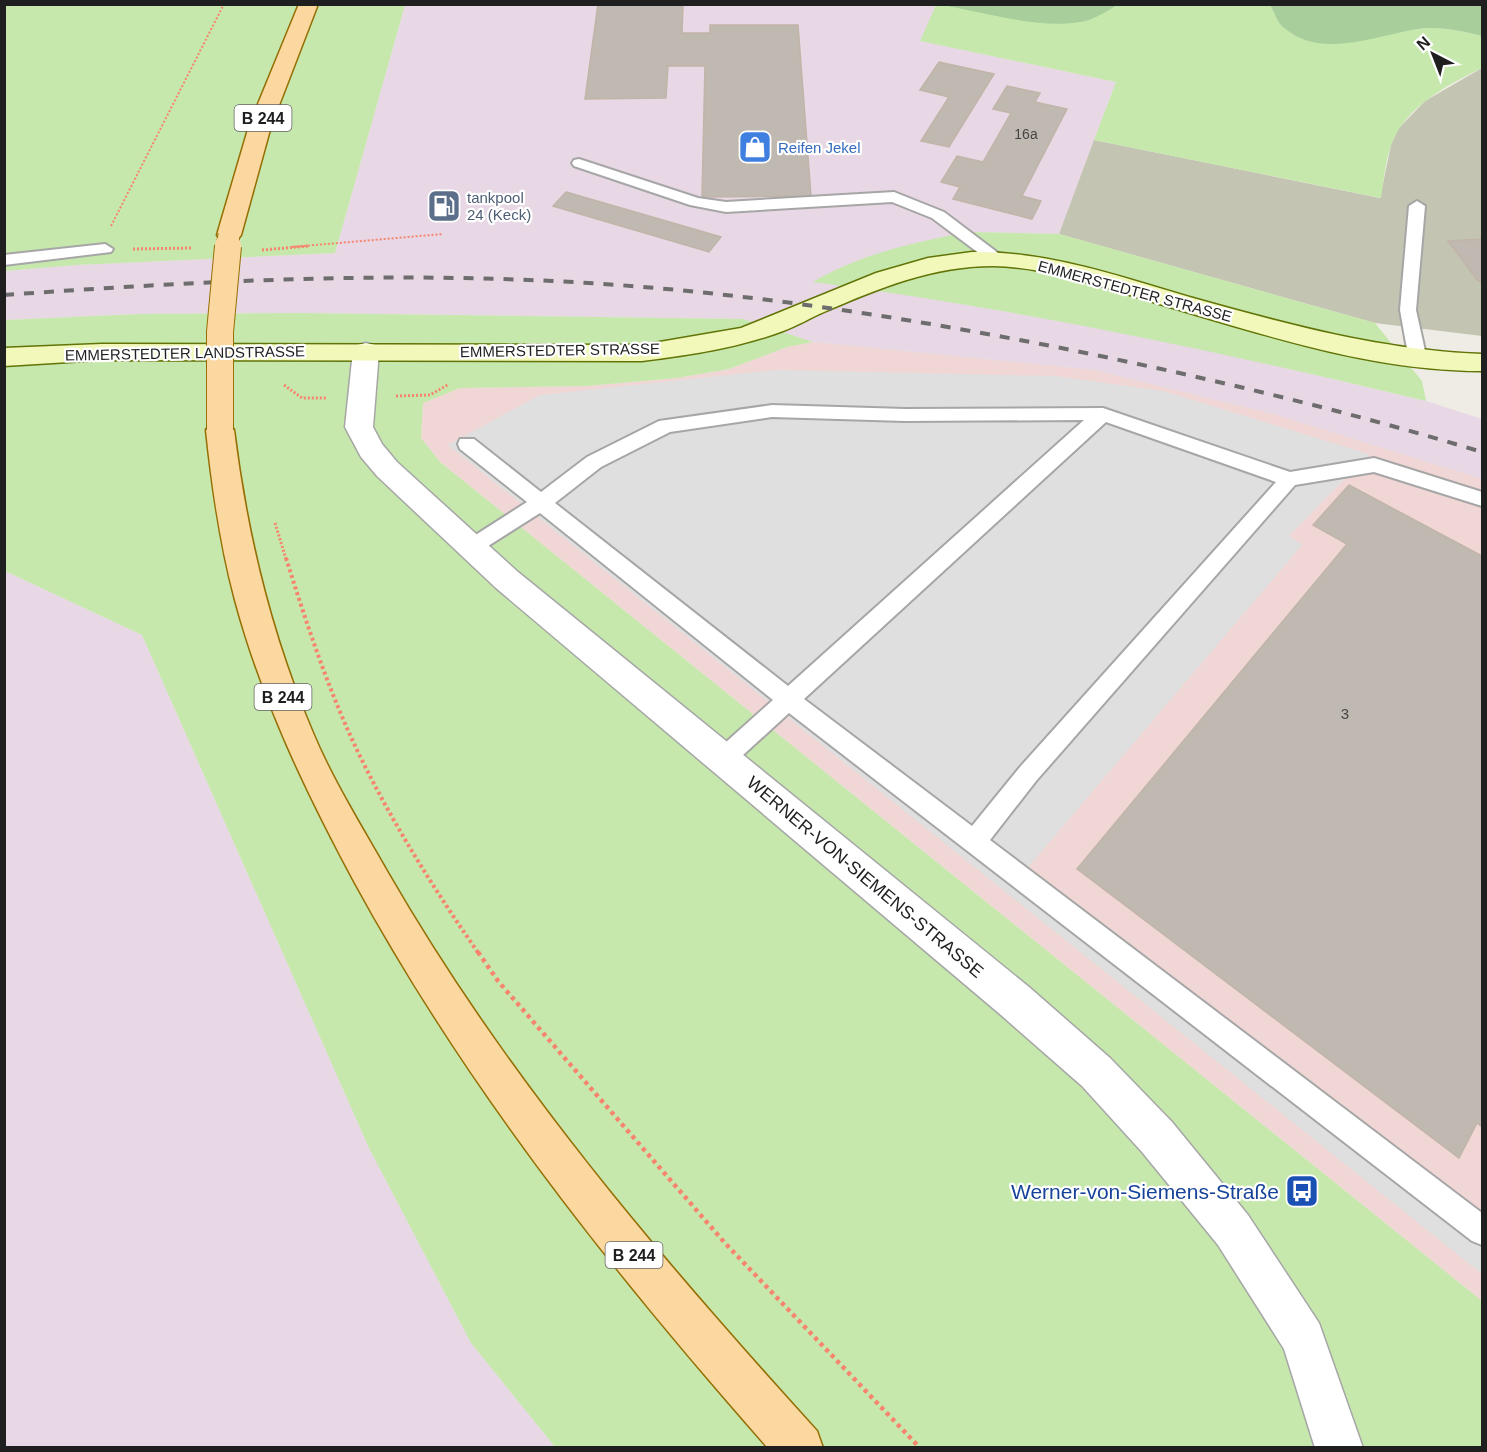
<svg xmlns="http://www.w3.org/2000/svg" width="1487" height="1452" font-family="Helvetica,sans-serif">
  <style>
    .commercial { fill: #f0d7d5 }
    .industrial { fill: #e8d7e4 }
    .construction { fill: #c3c4b1 }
    .grass { fill: #c6e8ac }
    .forest { fill: #a7ce9b }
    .parking { fill: #dfdfdf }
    .building { fill: #c0b9b1; stroke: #c1b4a8; stroke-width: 1.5 }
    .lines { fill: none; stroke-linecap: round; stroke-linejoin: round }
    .service-casing { stroke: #a6a6a6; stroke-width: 4 }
    .minor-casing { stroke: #a6a6a6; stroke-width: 3 }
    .secondary-casing { stroke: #627407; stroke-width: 3 }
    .primary-casing { stroke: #966e03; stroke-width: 3 }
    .path-far3 { stroke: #f7846e; stroke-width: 2; stroke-dasharray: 2 2; stroke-linecap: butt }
    .path-far2 { stroke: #f7846e; stroke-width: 3; stroke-dasharray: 2 2; stroke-linecap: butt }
    .path-far1 { stroke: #f7846e; stroke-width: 4; stroke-dasharray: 3 3; stroke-linecap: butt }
    .path { stroke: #f7846e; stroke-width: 4.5; stroke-dasharray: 4 4; stroke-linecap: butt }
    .service { fill: #fff; fill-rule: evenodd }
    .minor { fill: #fff; fill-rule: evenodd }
    .secondary { fill: #f1f8ba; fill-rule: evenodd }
    .primary { fill: #fad8a0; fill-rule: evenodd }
    .rail { stroke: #6d6d6d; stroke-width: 4; stroke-dasharray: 10 10; stroke-linecap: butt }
    .primary-bridge-far1-casing { stroke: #966e03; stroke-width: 23; stroke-linecap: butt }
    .primary-bridge-casing { stroke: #966e03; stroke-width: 28; stroke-linecap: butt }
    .primary-bridge-far1 { stroke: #fad8a0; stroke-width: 21 }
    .primary-bridge { stroke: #fad8a0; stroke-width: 26 }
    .labels { text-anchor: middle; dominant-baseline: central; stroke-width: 4.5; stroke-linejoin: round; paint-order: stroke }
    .far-number-label { font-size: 14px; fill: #474644 }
    .far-shop-label { font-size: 15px; fill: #366cbe; stroke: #fff; text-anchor: start }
    .far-service-label { font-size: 15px; fill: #4e5e75; stroke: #fff; text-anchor: start }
    .far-street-label { font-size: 15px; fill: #1f1f1f; stroke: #fff }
    .number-label { font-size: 15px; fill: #474644 }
    .shield { fill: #fff; stroke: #626262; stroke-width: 1.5 }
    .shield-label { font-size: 16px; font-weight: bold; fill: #1f1f1f }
    .street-label { font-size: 18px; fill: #1f1f1f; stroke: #fff }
    .near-transit-label { font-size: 21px; fill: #164399; stroke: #fff; text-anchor: end }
  </style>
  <rect width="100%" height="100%" fill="#efece5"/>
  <path class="commercial" d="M813,342L1094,370L1277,415L1482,479V1301L440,462L421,438L423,403L460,388L587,386L677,378L729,369L787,347Z"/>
  <g class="industrial">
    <path d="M405,5H936L921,41L1116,82L1059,234L969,232L814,282L899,293L1076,324L1197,347L1426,401L1482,419V479L1277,415L1094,370L813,342L743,319L301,313L139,314L5,320V271L77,265L335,253Z"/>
    <path d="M5,571L142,635L369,1148L471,1343L555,1447L5,1448Z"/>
  </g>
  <path class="construction" d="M1482,68V336L1375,323L1059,234L1094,140L1380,198L1391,145L1398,129L1425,101Z"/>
  <g class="grass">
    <path d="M5,5H405L335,253L77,265L5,271Z"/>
    <path d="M936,5C1000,5 1055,45 1117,5H1270C1275,12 1276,22 1284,28C1318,57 1379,34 1418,29C1439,26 1462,31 1482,36V68C1449,84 1406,106 1392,143C1385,160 1384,180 1381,198L1094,140L1116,82L920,41Z"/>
    <path d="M969,232L1059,234L1375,323L1422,381L1426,401C1223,352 1020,309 813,282C860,254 915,242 969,232Z"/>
    <path d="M301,313L743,319L813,342L787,347L729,369L677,378L587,386L460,388L423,403L421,438L440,462L1482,1301V1447H555L471,1343L369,1148L142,635L5,571V320L139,314Z"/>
  </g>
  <g class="forest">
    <path d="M942,5L1117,4V5C1108,11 1099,16 1089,20C1048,32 984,12 942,5Z"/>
    <path d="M1270,5H1482V36C1462,31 1439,26 1418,29C1376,35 1322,60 1284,28C1276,22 1275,12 1270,5Z"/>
  </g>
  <path class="parking" d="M776,370L1055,376L1163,391L1369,454L1289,536L1302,545L1019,878L1482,1228V1274L448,445L540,395Z"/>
  <g class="building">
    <path d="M598,4H683L682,33H710V25H798L811,196L702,197L705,66H668L666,98L585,99Z"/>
    <path d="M939,62L994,74L949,147L921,141L949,97L920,90Z"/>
    <path d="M1007,86L1040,93L1035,102L1067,109L1022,196L1041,201L1032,219L953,199L960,187L941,182L957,156L983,162L1011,113L993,109Z"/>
    <path d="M566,192L721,237L709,252L553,206Z"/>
    <path d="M1482,239V281H1478L1448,241Z"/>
    <path d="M1349,485L1482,556V1127L1477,1123L1459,1158L1077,869L1347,544L1313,525Z"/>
  </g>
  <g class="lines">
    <g class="service-casing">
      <g id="service">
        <path d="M579,159L698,198L726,202L894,192L944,212L1006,259L998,264L992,263L932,218L892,202L726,212L690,205L574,166L572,163L574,160Z"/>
        <path d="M1417,201L1425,206L1416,310L1427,360L1418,366L1409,360L1400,310L1409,206Z"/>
        <path d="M105,244L113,249L111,252L4,265V255Z"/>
        <path d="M772,405L905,409L1103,408L1290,472L1374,458L1482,492V506L1374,472L1295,485L1036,781L990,840L1482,1213V1245L1472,1241L789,713L731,766L723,769L715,766L712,759L715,752L773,700L540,513L477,553L470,556L463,553L460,548L463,543L527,502L460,449L458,444L460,439H474L541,492L587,457L659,421ZM772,417L905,421L1084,420L788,686L555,503L601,467L670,432ZM1106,422L1276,482L1020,767L972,826L804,699Z"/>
      </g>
    </g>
    <g class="minor-casing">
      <path id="minor" d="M366,343L375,345L379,351L373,427L382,444L397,462L518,572L1029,987L1110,1058L1172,1122L1248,1215L1319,1323L1363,1448H1315L1284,1349L1218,1245L1142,1152L1082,1086L1001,1015L496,588L377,476L361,457L345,427L353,351L357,345Z"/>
    </g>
    <g class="secondary-casing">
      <path id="secondary" d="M972,252C1049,251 1121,277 1193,298C1289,325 1382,350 1482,354V371C1370,371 1262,334 1156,303C1103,287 1049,267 993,266C933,266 879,288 824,312C810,318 797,326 783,331C738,348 690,355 642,361L102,360L4,366V348L102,344L642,345L741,328L876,273L928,258Z"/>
    </g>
    <g class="primary-casing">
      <g id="primary">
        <path d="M299,4H318L271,126L241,235L237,240H221L217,235L249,126Z"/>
        <path d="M220,420L230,423L234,430C247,535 271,635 313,733C333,781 362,827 388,873C506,1078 659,1257 817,1431L823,1448H768C613,1272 468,1090 355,883C306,792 262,700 235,600C220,544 212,487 206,430L210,423Z"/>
      </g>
    </g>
    <g class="path-far3">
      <path d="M111,226L224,4"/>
      <path d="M292,247L443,234"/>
    </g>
    <g class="path-far2">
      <path d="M133,249L192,248"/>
      <path d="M262,250L309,246"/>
      <path d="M284,385L302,398H326"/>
      <path d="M396,396L430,395L449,384"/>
      <path d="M275,523L286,559"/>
    </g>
    <path class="path-far1" d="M286,558C306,622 328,689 357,750C391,821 434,889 479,954"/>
    <path class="path" d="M478,952L498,981L724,1242L920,1448"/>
    <use href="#service" class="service"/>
    <use href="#minor" class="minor"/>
    <use href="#secondary" class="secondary"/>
    <use href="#primary" class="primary"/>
    <path class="rail" d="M4,295C187,282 369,272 552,281C721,289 886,314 1051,346C1197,375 1340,409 1482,452"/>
    <g class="primary-bridge-far1-casing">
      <path id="primary-bridge-far1" d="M227,247L229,235"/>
    </g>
    <g class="primary-bridge-casing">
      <path id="primary-bridge" d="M220,430V332L228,246"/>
    </g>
    <use href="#primary-bridge-far1" class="primary-bridge-far1"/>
    <use href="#primary-bridge" class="primary-bridge"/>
  </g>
  <defs>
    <g id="shop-square" transform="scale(1.725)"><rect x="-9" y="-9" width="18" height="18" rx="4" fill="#3f7fe0" stroke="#fff"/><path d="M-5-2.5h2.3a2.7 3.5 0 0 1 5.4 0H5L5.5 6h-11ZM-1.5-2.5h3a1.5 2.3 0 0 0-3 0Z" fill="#fff"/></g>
    <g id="fuel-square" transform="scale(1.725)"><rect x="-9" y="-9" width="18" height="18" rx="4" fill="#5c6f8a" stroke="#fff"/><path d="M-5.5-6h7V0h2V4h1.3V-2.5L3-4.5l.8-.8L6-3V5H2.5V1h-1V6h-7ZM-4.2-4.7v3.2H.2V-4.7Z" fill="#fff"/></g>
    <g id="bus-square" transform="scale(1.725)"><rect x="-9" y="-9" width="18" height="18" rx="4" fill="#1a4fb4" stroke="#fff"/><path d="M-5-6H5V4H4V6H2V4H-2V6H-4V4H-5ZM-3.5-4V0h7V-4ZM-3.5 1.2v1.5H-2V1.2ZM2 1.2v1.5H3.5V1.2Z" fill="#fff"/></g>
  </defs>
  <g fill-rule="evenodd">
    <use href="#shop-square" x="755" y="147"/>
    <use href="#fuel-square" x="444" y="206"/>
    <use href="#bus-square" x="1302" y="1191"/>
  </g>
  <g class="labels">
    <g class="far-number-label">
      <text x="1026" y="134">16a</text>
    </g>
    <g class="far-shop-label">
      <text x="778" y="147">Reifen Jekel</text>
    </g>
    <g class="far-service-label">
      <text x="467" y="197">tankpool<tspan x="467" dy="17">24 (Keck)</tspan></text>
    </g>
    <g class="far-street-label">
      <text transform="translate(1135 291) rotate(15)">EMMERSTEDTER STRASSE</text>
      <text transform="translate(560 350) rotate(-1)">EMMERSTEDTER STRASSE</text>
      <text transform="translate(185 353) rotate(-1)">EMMERSTEDTER LANDSTRASSE</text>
    </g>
    <g class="number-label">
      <text x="1345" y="713">3</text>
    </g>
    <g class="shield">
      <rect x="234.5" y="105" width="57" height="26" rx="4.5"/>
      <rect x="254.5" y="684" width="57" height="26" rx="4.5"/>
      <rect x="605.5" y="1242" width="57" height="26" rx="4.5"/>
    </g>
    <g class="shield-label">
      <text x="263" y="118">B 244</text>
      <text x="283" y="697">B 244</text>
      <text x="634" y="1255">B 244</text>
    </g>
    <g class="street-label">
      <text transform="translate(865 877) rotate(40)">WERNER-VON-SIEMENS-STRASSE</text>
    </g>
    <g class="near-transit-label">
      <text x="1279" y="1191">Werner-von-Siemens-Straße</text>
    </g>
  </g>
  <rect width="1487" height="1452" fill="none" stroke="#1f1f1f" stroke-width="12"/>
  <g transform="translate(1433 54) rotate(318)" stroke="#ffffff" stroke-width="4.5" paint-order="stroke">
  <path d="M0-4.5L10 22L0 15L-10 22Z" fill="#1f1f1f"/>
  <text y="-9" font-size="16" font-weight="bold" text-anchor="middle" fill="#1f1f1f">N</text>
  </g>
</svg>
